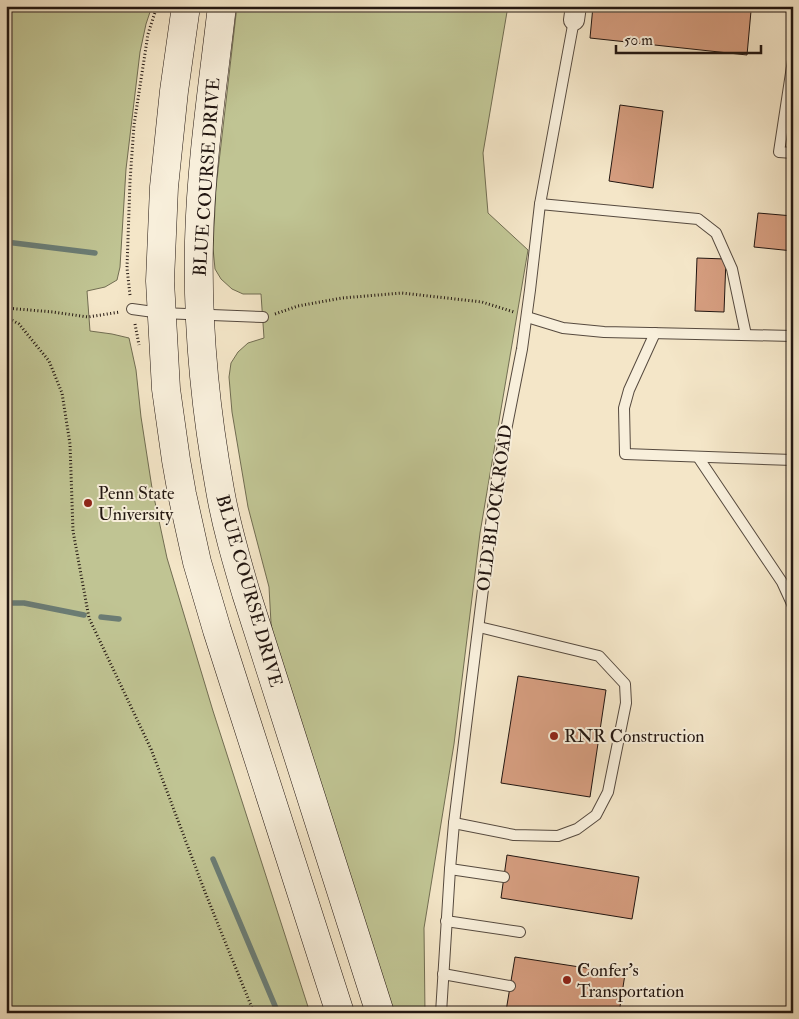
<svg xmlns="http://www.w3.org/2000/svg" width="799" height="1019" font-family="'IM FELL Double Pica',serif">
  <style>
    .green { fill: #c0c493; stroke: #716d52 }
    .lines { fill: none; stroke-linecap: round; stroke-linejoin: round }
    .stream { stroke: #6b7c74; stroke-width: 5.5 }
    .building { fill: #d59d7f; stroke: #221611 }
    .lane-casing { stroke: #564a3f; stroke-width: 12 }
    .street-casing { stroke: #564a3f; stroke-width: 22 }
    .secondary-casing { stroke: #221611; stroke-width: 29 }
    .path { stroke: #221611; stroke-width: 3; stroke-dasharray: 1 2.5; stroke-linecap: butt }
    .lane { stroke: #f8efdb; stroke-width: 10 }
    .street { stroke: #f8efdb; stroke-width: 20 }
    .secondary { stroke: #f8efdb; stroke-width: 28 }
    .poi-dot { fill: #8f2418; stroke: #f8efdb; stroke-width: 2 }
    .labels { text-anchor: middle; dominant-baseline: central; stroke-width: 4; stroke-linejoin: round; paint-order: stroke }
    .street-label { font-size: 18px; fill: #221611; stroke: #f8efdb }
    .poi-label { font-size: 18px; fill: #221611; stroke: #f8efdb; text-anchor: start }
  </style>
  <rect width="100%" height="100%" fill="#f4e6c8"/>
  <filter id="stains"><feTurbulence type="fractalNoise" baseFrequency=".004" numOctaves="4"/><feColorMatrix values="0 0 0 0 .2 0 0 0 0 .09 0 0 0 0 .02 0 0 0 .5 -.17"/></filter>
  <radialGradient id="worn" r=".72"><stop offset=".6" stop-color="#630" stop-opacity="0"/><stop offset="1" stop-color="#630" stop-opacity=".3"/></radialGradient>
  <g class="green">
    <path d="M6,6H152L146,24L140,52L126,169L120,267L117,280L105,287L87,291L90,331L112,334L129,338L136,370L141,417L152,488L167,558L213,711L310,1013H6Z"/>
    <path d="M237,6H508L483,153L488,213L528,250L480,533L454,744L424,928L425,1013H393L274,641L271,623L269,587L248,507L232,412L229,377L231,363L238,352L248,343L264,338L261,294H243L232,289L221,279L215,269L213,248L216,188Z"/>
  </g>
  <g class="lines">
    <g class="stream">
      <path d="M6,242L95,253"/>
      <path d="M6,603H24L84,615"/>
      <path d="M101,617L119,619"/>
      <path d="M213,859L278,1013"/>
    </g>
  </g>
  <g class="building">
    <path d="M593,6H706L751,11L747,55L590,38Z"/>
    <path d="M620,105L663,111L653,188L609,181Z"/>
    <path d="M758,213L793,216V251L754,247Z"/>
    <path d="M697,258L726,259L724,312L695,311Z"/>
    <path d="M518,676L606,690L590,797L501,783Z"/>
    <path d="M507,855L639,877L632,919L501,898Z"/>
    <path d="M515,957L625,974L619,1013H517L506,1011Z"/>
  </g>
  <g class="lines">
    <g class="lane-casing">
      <g id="lane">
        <path d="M793,60L779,152L793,153"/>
        <path d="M540,204L698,219L716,233L732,269L746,335"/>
        <path d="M132,309L161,313L263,317"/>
        <path d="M527,317L563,328L604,332L793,336"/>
        <path d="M655,333L629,390L624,408L625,454L793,460"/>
        <path d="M698,457L782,582L793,606"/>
        <path d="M454,823L514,835L558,836L577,829L596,815L608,792L626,703L625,684L599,656L479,627"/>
        <path d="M450,869L504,877"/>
        <path d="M446,921L520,932"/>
        <path d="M443,974L510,986"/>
        <path d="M441,1013L450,869L454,823L497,476L522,349L530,290L540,204L574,20"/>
      </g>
    </g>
    <g class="street-casing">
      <path id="street" d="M574,20L576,6"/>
    </g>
    <g class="secondary-casing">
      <g id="secondary">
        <path d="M186,6L174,91L164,187L160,281L166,389L176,460L182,494L197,562L217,630L340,1013"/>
        <path d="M222,6C213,84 201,162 199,241C197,324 205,408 220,490C226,525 236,559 246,593L380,1013"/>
      </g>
    </g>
    <g class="path">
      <path d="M130,295L127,268L130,181L134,125L148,34L157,6"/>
      <path d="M6,308L53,312L88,317L120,312"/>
      <path d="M275,314L298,306L342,298L402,293L482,302L514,312"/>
      <path d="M6,317L19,324L49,361L62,393L70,444L73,531L89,618L151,749L205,892L254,1013"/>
      <path d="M135,324L139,345"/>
    </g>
    <use href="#lane" class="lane"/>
    <use href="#street" class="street"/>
    <use href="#secondary" class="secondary"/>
  </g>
  <g class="poi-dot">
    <circle cx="88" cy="503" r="5"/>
    <circle cx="554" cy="736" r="5"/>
    <circle cx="567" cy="980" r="5"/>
  </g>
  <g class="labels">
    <g class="street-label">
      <text transform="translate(207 177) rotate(-86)">BLUE COURSE DRIVE</text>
      <text transform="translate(495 508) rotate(-82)">OLD BLOCK ROAD</text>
      <text transform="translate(249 591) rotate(74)">BLUE COURSE DRIVE</text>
    </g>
    <g class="poi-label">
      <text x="98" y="493">Penn State<tspan x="98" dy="21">University</tspan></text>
      <text x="564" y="736">RNR Construction</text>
      <text x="577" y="970">Confer's<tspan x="577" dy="21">Transportation</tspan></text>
    </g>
  </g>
  <rect width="799" height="1019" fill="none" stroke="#f4e6c8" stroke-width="25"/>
  <rect x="8" y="8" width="784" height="1004" fill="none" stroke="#221611" stroke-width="2.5"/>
  <rect x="12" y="12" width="774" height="994" fill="none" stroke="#221611"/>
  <path d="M616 45v8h145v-8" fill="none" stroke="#221611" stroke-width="2.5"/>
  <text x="624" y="45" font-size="15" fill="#221611" stroke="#f8efdb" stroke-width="4" paint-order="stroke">50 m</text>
  <rect width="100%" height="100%" filter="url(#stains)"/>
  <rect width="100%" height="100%" fill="url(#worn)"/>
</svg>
